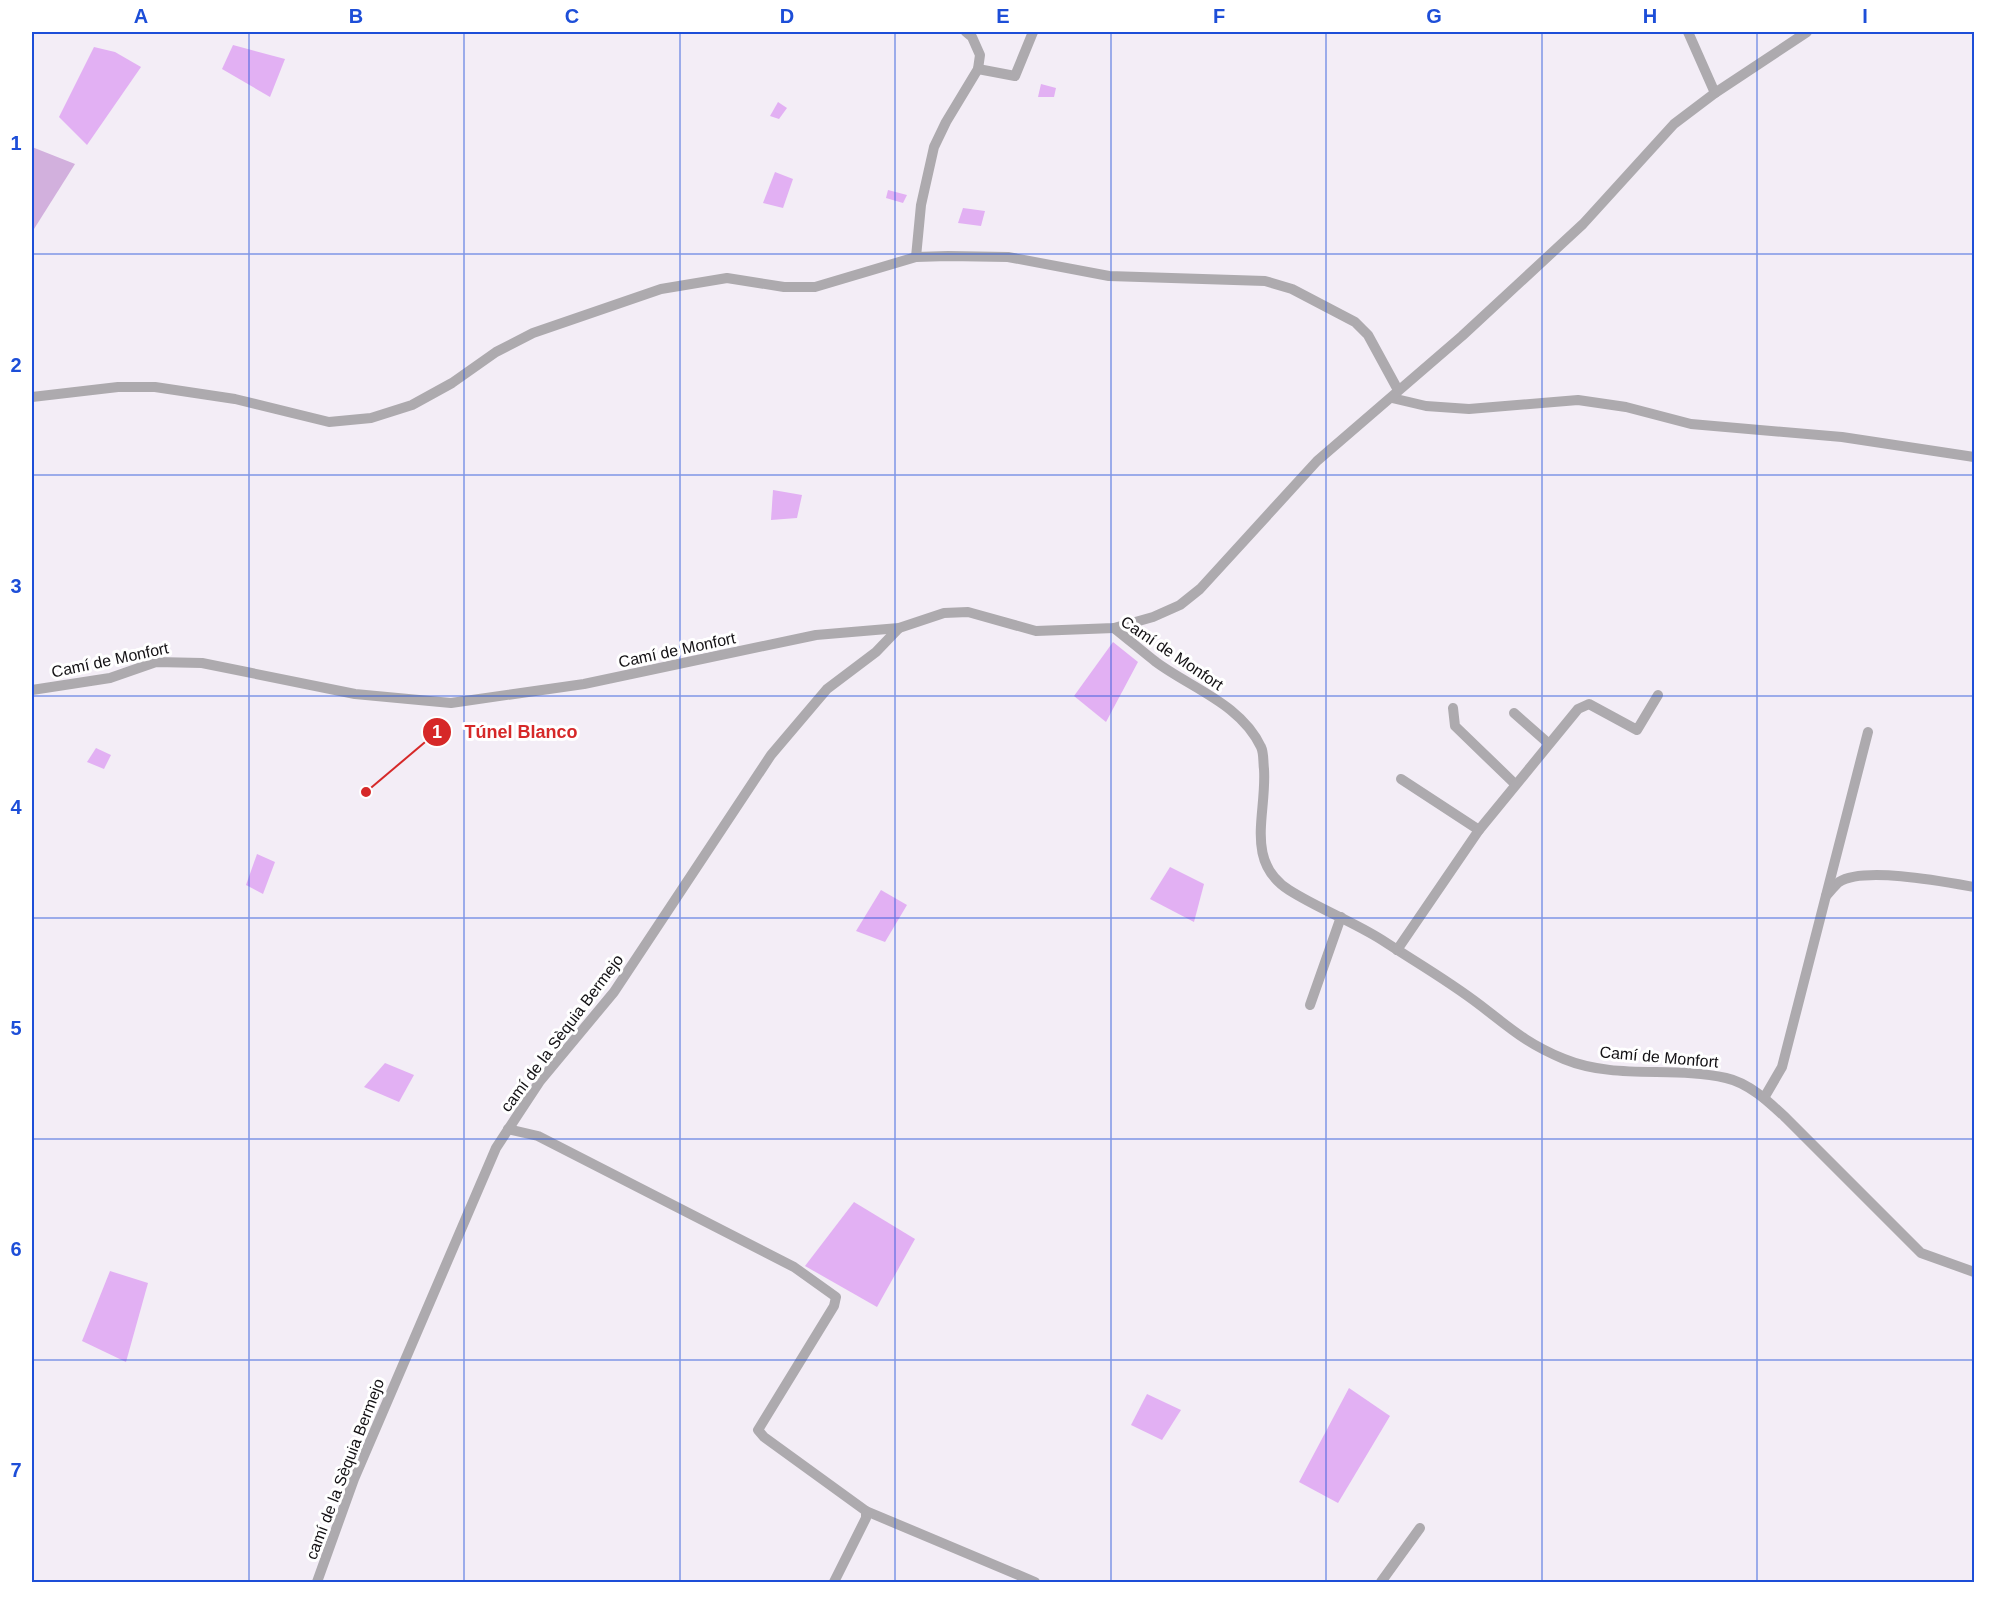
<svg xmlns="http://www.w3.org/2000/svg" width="2006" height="1614" font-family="Helvetica,sans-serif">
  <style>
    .green { fill: #d2b0dd }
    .water { fill: #e2b0f3 }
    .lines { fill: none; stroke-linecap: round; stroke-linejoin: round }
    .street { stroke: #adaaae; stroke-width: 10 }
    .grid { fill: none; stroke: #1d4ed8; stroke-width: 1.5; stroke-opacity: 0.55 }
    .labels { text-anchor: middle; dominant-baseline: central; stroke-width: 6; stroke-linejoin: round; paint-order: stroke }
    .street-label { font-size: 16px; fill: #131114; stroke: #fff }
    .leader { fill: none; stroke: #d62828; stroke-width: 2 }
    .callout-dot { fill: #d62828; stroke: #fff; stroke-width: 2 }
    .mark-label { font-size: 18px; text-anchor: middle; font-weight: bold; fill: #fff }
    .callout-label { font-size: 18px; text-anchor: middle; font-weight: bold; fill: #d62828; stroke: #fff; stroke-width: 6; stroke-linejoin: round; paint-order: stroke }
    .neatline { fill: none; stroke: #1d4ed8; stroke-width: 2 }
    .grid-label { font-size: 20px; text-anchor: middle; font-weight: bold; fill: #1d4ed8 }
  </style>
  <rect width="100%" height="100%" fill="#f3edf6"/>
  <path class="green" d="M32,147L75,164L34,229L32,228Z"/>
  <g class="water">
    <path d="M233,45L285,59L270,97L222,69Z"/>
    <path d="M94,47L115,52L141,67L87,145L59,117Z"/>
    <path d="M1041,84L1056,88L1054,97H1038Z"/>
    <path d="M778,102L787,108L779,119L770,116Z"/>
    <path d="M775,172L793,179L783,208L763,203Z"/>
    <path d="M888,190L907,195L903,203L886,198Z"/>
    <path d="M963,208L985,211L981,226L958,223Z"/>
    <path d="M773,490L802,495L797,518L771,520Z"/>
    <path d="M1113,642L1138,662L1106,722L1074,696Z"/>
    <path d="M96,748L111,755L104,769L87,762Z"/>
    <path d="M257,854L275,862L263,894L246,885Z"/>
    <path d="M1170,867L1204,884L1194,922L1150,899Z"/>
    <path d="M881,890L907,905L885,942L856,931Z"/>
    <path d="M385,1063L414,1075L399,1102L364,1087Z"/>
    <path d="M854,1202L915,1239L877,1307L805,1266Z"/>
    <path d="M110,1271L148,1283L126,1362L82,1341Z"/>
    <path d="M1349,1388L1390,1416L1338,1503L1299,1482Z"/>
    <path d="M1147,1394L1181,1410L1162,1440L1131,1425Z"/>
  </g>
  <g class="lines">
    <g class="street">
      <path d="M1688,32L1715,93"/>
      <path d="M978,69L1015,76L1033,32"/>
      <path d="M916,257L921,205L934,147L946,122L978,69L980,55L972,37L966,32"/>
      <path d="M32,397L118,387H155L235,399L329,422L371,418L412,405L452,383L496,352L533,333L661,289L727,278L784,287H815L916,257L948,256L1008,257L1109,276L1265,281L1292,289L1355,322L1368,335L1398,390"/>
      <path d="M1392,398L1426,406L1469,409L1578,400L1626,407L1691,424L1842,437L1974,457"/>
      <path d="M1114,628C1128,639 1142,651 1156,662C1191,688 1241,704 1261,747C1264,753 1263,762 1264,769C1267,814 1244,861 1289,890C1319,909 1352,921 1382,940C1414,961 1449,981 1480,1005C1510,1028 1527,1044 1564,1059C1615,1080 1673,1066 1726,1078C1749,1083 1769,1102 1786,1118L1921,1253L1974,1272"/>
      <path d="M32,690L110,678L156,662L202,663L355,694L451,703L584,684L816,635L899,628L944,613L968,612L1036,631L1114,628L1153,617L1180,605L1200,589L1317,461L1462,336L1583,224L1674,124L1715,93L1807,32"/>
      <path d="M1453,708L1455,726L1515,784"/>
      <path d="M1514,713L1548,743"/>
      <path d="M1401,779L1479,830"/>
      <path d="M1826,896C1830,892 1835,885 1839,882C1864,866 1946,882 1974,887"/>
      <path d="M1397,950L1479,830L1578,709L1589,704L1637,730L1658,695"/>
      <path d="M1310,1005L1341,917"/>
      <path d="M1764,1098L1782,1067L1868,732"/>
      <path d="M508,1129L538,1136L794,1267L836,1297L834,1306L758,1430L764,1437L866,1511V1518L834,1582"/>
      <path d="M866,1511L1035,1582"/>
      <path d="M317,1582L354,1479L496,1148L540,1081L614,992L771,755L827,689L876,652L899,628"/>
      <path d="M1381,1582L1420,1528"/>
    </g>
  </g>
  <path class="grid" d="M249,32V1582M464,32V1582M680,32V1582M895,32V1582M1111,32V1582M1326,32V1582M1542,32V1582M1757,32V1582M32,254H1974M32,475H1974M32,696H1974M32,918H1974M32,1139H1974M32,1360H1974"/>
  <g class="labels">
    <g class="street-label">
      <text transform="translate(677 650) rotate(-12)">Camí de Monfort</text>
      <text transform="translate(1172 653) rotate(34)">Camí de Monfort</text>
      <text transform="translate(110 660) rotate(-12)">Camí de Monfort</text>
      <text transform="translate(562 1033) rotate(-53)">camí de la Sèquia Bermejo</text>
      <text transform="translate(1659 1057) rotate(5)">Camí de Monfort</text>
      <text transform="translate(345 1469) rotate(-69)">camí de la Sèquia Bermejo</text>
    </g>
  </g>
  <path class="leader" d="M366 792L437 732"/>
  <g class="callout-dot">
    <circle cx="366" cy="792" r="6"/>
    <circle cx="437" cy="732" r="15"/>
  </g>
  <g class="mark-label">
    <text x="437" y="738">1</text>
  </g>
  <g class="callout-label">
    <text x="521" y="738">Túnel Blanco</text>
  </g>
  <rect width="2006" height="1614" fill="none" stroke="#ffffff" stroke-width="66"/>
  <rect x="33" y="33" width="1940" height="1548" class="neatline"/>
  <g class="grid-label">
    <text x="141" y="23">A</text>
    <text x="356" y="23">B</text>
    <text x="572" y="23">C</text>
    <text x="787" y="23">D</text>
    <text x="1003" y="23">E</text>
    <text x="1219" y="23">F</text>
    <text x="1434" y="23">G</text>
    <text x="1650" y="23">H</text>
    <text x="1865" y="23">I</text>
    <text x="16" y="150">1</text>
    <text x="16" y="372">2</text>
    <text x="16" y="593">3</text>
    <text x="16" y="814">4</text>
    <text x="16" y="1035">5</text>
    <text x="16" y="1256">6</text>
    <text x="16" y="1477">7</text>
  </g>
</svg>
